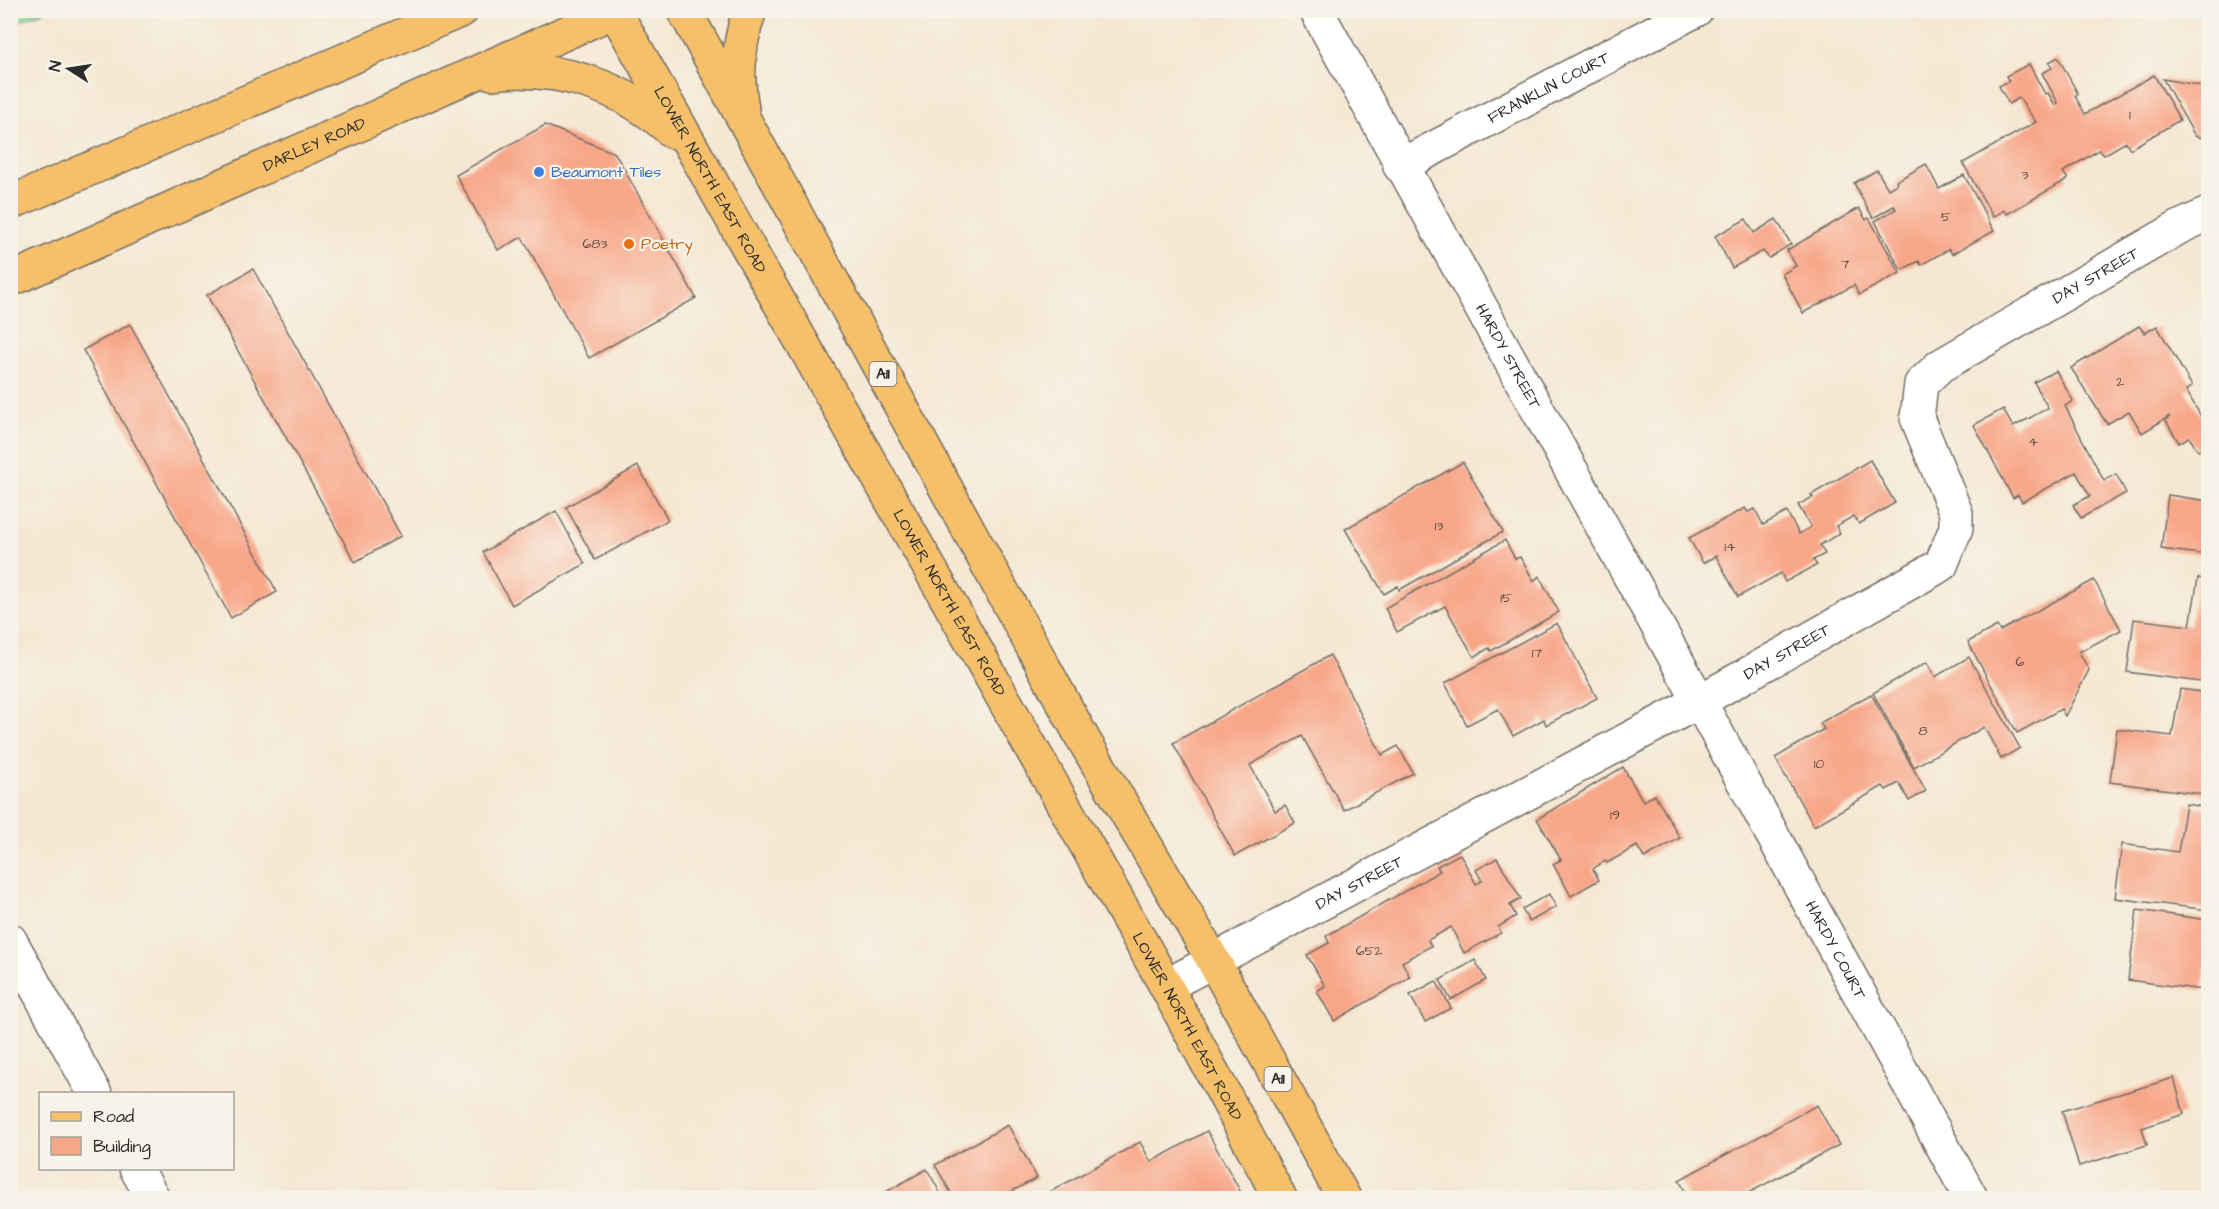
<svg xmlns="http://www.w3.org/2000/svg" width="2219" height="1209" font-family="'Architects Daughter',sans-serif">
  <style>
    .green { fill: #8bdfa0; stroke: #5b8566; stroke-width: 1.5 }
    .building { fill: #f8a688 }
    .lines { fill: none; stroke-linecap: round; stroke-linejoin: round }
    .minor-casing { stroke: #726d66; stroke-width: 36 }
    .major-casing { stroke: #726d66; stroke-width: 36 }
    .minor { stroke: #fff; stroke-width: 33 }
    .major { stroke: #f6c06b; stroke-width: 33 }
    .shop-dot { fill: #3f7fe0; stroke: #f7f3e8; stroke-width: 2 }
    .food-dot { fill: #e8710a; stroke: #f7f3e8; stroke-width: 2 }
    .labels { text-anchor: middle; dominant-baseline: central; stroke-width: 4.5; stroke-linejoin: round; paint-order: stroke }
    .number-label { font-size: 14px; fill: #5e4a42 }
    .shield { fill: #f7f3e8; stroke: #686764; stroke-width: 1.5 }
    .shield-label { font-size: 15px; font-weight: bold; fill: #2b2b2b }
    .street-label { font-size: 16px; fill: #2b2b2b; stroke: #f7f3e8 }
    .shop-label { font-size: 16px; fill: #366cbe; stroke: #f7f3e8; text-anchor: start }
    .food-label { font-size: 16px; fill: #c56008; stroke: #f7f3e8; text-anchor: start }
  </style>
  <rect width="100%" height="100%" fill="#f7f3e8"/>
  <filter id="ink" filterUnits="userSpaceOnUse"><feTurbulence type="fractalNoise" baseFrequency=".0167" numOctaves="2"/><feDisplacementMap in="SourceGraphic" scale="12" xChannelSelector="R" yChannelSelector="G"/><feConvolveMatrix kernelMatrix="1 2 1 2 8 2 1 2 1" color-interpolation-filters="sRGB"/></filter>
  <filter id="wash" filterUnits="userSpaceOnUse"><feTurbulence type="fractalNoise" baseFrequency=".008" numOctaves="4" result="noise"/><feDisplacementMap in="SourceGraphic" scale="24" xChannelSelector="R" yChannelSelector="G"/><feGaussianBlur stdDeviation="1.35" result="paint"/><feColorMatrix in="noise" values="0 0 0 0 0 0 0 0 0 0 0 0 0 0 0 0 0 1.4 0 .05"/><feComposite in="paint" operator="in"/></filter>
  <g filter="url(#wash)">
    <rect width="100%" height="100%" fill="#f5e8d3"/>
    <path class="green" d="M11,10H45V11L11,24Z"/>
    <g id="blocks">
      <g class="building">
        <path d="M2058,57L2078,94L2075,96L2085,114L2154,75L2180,120L2130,149L2126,142L2104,155L2099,150L2063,172L2068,179L2007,214L2004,210L1993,217L1963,163L2036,122L2019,98L2009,104L1999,86L2009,81L2006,76L2029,64L2045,94L2048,93L2055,105L2058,103L2042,73L2052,68L2049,62Z"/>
        <path d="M2163,79L2208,87V139L2195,136Z"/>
        <path d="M545,125L615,153L696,298L589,358L522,237L498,250L456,175Z"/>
        <path d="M1926,164L1939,189L1964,175L1994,231L1952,254L1949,249L1921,265L1919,261L1901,270L1875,221L1896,209L1894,206L1873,218L1854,183L1877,170L1888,189L1897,184L1896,181Z"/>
        <path d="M1859,208L1866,220L1869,218L1900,273L1859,295L1854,285L1803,313L1782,274L1796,266L1787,250Z"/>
        <path d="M1746,219L1754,233L1776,219L1791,244L1769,258L1763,251L1732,268L1715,236Z"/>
        <path d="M253,269L401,536L355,562L207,295Z"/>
        <path d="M130,324L277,592L231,618L83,350Z"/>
        <path d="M2139,326L2145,333L2157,326L2192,386L2186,390L2208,429V444L2198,451L2189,437L2179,443L2166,421L2170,416L2142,433L2129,411L2107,424L2071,368Z"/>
        <path d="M2056,371L2073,401L2065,406L2104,481L2116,474L2126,493L2081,518L2073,505L2090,496L2076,472L2022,502L2018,495L2013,498L1974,425L2003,409L2013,427L2048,408L2034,382Z"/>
        <path d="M1870,460L1895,503L1859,524L1854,516L1836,526L1840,533L1820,545L1825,554L1813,560L1817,565L1785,582L1781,573L1738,597L1716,556L1703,563L1689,538L1745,508L1748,512L1755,509L1763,525L1787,512L1799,534L1811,527L1798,505L1813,497L1811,495Z"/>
        <path d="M1463,462L1503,532L1399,590L1398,586L1384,594L1345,529Z"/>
        <path d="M638,466L668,520L595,560L566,507Z"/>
        <path d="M2168,495L2208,501V555L2161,549Z"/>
        <path d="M556,511L585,564L512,605L483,552Z"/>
        <path d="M1505,540L1515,559L1520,557L1534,581L1539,576L1559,612L1491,651L1489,648L1474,657L1445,606L1397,632L1385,608Z"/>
        <path d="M2198,578L2208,580V683L2127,672L2134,619L2190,626Z"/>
        <path d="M2094,580L2121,630L2079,652L2089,670L2065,716L2061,709L2017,733L1968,642L1997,626L2000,631Z"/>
        <path d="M1557,623L1597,698L1546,725L1544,719L1513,736L1498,709L1467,725L1445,683Z"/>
        <path d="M1330,655L1382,755L1398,746L1413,773L1344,810L1302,736L1250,765L1275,811L1285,805L1295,823L1235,856L1173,743Z"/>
        <path d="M1969,657L2020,748L2001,759L1984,727L1914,767L1873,693L1927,662L1935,677Z"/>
        <path d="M2180,689L2208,693V795L2110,782L2117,729L2172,736Z"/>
        <path d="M1871,694L1926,791L1909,801L1899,783L1886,790L1883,786L1814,826L1775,758L1824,729L1820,723Z"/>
        <path d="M1623,767L1643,801L1655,795L1680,838L1644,858L1637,846L1607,863L1605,861L1593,869L1599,880L1571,896L1553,864L1561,860L1537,819Z"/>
        <path d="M2186,804L2208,808V910L2115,898L2122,844L2178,852Z"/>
        <path d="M1460,854L1476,884L1482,881L1476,870L1497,858L1521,899L1510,905L1516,916L1498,927L1501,933L1464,953L1451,927L1428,940L1431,946L1402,962L1410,977L1334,1021L1317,991L1325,986L1307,955L1329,943L1326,936L1440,871L1437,866Z"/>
        <path d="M1549,894L1556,907L1529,922L1522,909Z"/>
        <path d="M2137,910L2208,920V948L2203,990L2128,980Z"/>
        <path d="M1475,960L1486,980L1451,1000L1440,980Z"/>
        <path d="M1436,981L1451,1008L1425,1022L1410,995Z"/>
        <path d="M2174,1078L2184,1114L2142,1128L2147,1145L2079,1166L2062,1111Z"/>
        <path d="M1817,1105L1839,1145L1739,1198H1689L1679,1180Z"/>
        <path d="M1008,1125L1037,1178L999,1198H954L935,1165Z"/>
        <path d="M1207,1131L1244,1198H1039L1140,1142L1151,1162Z"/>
        <path d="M927,1169L943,1198H875Z"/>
      </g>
    </g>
  </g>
  <g filter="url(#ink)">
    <use href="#blocks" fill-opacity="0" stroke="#726d66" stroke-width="1.5"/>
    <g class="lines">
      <g class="minor-casing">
        <g id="minor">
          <path id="s1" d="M1316,10L1713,726L1971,1198"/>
          <path id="s2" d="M1400,166L1696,10"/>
          <path d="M10,940L95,1094"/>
          <path id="s3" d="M1166,986L1700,701L1941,565L1956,528V513L1917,418L1921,384L1940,366L2178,228L2208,214"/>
          <path d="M136,1168L153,1198"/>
        </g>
      </g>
      <g class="major-casing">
        <g id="major">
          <path id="s4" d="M614,10L1166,986L1280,1198"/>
          <path d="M684,10L1082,737L1213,960L1344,1198"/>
          <path d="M492,73C560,65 623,86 673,132"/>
          <path d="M742,109C736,76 738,43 750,10"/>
          <path d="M10,203L462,10"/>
          <path id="s5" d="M10,280L617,10"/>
        </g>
      </g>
      <use href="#minor" class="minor"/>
      <use href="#major" class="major"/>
    </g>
  </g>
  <circle class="shop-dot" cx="539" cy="172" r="6"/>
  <circle class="food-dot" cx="629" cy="244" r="6"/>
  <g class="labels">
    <g class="number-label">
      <text x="2130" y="115">1</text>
      <text x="2025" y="175">3</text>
      <text x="1946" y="217">5</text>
      <text x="595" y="244">683</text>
      <text x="1845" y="264">7</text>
      <text x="2120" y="382">2</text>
      <text x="2033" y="442">4</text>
      <text x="1439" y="526">13</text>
      <text x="1730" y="547">14</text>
      <text x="1506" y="598">15</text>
      <text x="1537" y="653">17</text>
      <text x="2020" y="662">6</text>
      <text x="1923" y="731">8</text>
      <text x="1819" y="764">10</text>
      <text x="1615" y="815">19</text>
      <text x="1369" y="951">652</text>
    </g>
    <g class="shield">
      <rect x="869.5" y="362" width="27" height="24" rx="4.5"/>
      <rect x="1264.5" y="1067" width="27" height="24" rx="4.5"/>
    </g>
    <g class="shield-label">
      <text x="883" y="374">A11</text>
      <text x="1278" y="1079">A11</text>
    </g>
    <g class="street-label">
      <text stroke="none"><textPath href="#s2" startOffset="168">FRANKLIN COURT</textPath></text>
      <text stroke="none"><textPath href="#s5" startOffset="333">DARLEY ROAD</textPath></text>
      <text stroke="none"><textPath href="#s4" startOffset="195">LOWER NORTH EAST ROAD</textPath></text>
      <text stroke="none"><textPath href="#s3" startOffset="1280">DAY STREET</textPath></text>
      <text stroke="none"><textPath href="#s1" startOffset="396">HARDY STREET</textPath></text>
      <text stroke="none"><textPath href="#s4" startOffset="681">LOWER NORTH EAST ROAD</textPath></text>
      <text stroke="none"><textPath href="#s3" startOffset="705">DAY STREET</textPath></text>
      <text stroke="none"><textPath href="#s3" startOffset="219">DAY STREET</textPath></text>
      <text stroke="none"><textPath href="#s1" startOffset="1074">HARDY COURT</textPath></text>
      <text stroke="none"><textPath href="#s4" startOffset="1167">LOWER NORTH EAST ROAD</textPath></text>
    </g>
    <g class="shop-label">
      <text x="551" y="172">Beaumont Tiles</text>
    </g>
    <g class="food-label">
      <text x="641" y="244">Poetry</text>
    </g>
  </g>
  <rect width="2219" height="1209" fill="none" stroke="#f7f3e8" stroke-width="36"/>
  <rect x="39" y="1092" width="195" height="78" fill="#f7f3e8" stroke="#a5a39c" stroke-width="1.5"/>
  <rect x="51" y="1112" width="30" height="9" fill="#f6c06b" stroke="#a5a39c" stroke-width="1.5"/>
  <text x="93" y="1122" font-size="18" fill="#2b2b2b">Road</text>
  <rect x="51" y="1137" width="30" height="18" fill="#f8a688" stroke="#a5a39c" stroke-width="1.5"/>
  <text x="93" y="1152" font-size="18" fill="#2b2b2b">Building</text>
  <g transform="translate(69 69) rotate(282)" stroke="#f7f3e8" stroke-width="4.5" paint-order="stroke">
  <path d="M0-4.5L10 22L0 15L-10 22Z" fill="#2b2b2b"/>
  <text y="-9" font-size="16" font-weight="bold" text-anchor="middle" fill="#2b2b2b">N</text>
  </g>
</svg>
